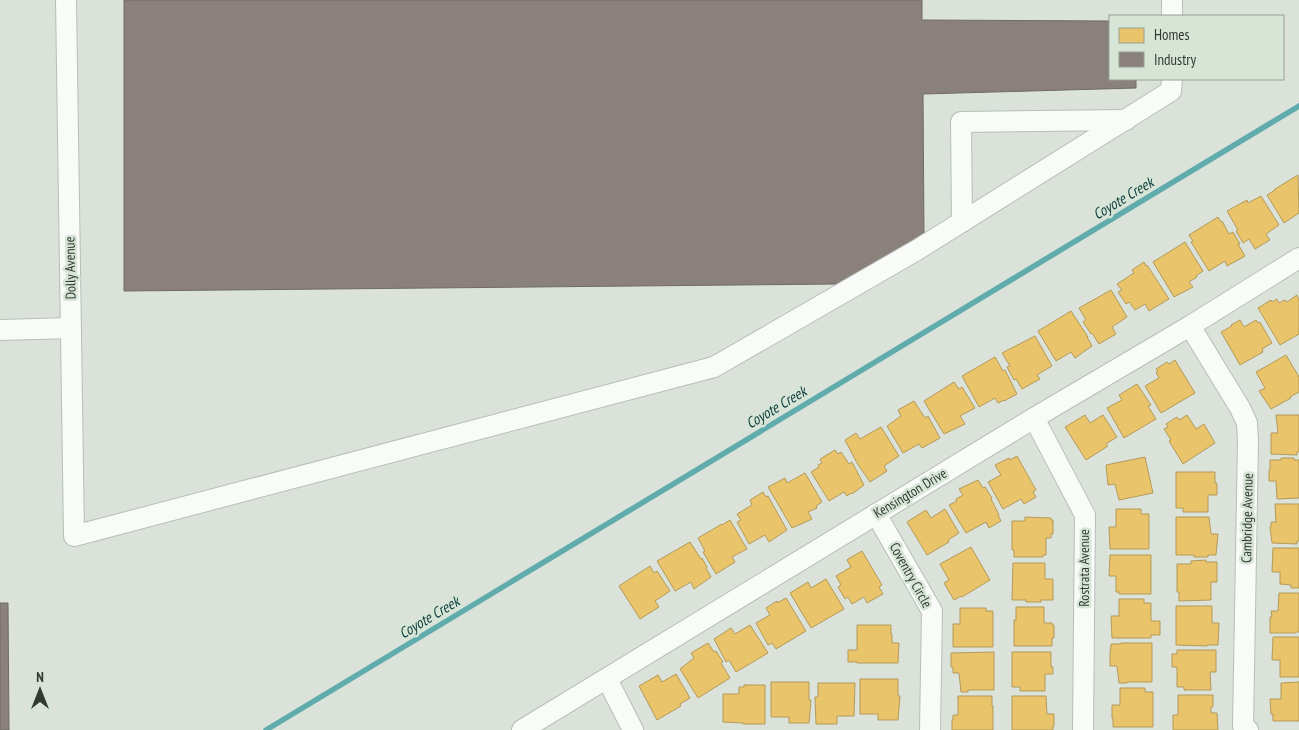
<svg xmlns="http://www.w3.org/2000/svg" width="1299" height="730" font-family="'PT Sans Narrow',sans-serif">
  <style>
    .homes { fill: #e9c46a; stroke: #b39a5a }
    .industry { fill: #8a817c; stroke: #706b66 }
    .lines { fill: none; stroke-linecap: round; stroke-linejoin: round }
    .stream { stroke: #60acac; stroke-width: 5.5 }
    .minor-casing { stroke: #b8beb8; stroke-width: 22 }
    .minor { stroke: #f9fbf9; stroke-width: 20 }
    .labels { text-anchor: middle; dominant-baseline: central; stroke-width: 5; stroke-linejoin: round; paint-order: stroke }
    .street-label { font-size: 14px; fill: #343934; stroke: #d7e5d7 }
    .water-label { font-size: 15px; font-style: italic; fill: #0b3b3c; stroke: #d7e5d7 }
  </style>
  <rect width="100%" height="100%" fill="#dae2da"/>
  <g class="homes">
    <path d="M1298,175L1299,213L1284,223L1267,195L1275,190V189Z"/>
    <path d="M1261,196L1279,225L1266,234L1270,240L1255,249L1249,239L1243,243L1236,231L1238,230L1227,211L1247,200L1248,203Z"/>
    <path d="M1218,217L1221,222L1222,221L1229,234L1233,232L1240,244H1238L1245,256L1227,266L1225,261L1209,271L1191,242L1193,241L1189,235Z"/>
    <path d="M1185,242L1203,271L1196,276L1197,277L1189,282L1193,287L1174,297L1153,262Z"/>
    <path d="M1144,262L1146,266L1147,265L1169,299L1149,311L1145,304L1135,310L1129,302L1126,304L1118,292L1122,290L1117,284L1134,273L1132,270Z"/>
    <path d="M1111,290L1127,317L1112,327L1116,334L1099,344L1092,333L1091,334L1083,322L1086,320L1079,308Z"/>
    <path d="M1297,295L1299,301V334L1280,345L1258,308L1271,300L1272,302L1277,299L1279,303L1285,300L1287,302Z"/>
    <path d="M1071,311L1088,337H1087L1092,346L1075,358L1071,352L1056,361L1038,331Z"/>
    <path d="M1240,320L1244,327L1256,320L1258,323L1260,322L1272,343L1262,349L1263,352L1240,365L1221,332L1232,326L1231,325Z"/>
    <path d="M1035,336L1052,366L1037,375L1040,379L1022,389L1016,379L1014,380L1007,367L1010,366L1002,353Z"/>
    <path d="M1286,355L1299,377V392L1290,397L1291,398L1271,409L1259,391L1265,388L1256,372Z"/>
    <path d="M995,357L1003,371L1005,370L1017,394L1004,401V400L998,403L995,398L979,407L962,376Z"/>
    <path d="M1175,360L1195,393L1161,413L1145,386L1159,378L1156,372L1158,371L1156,369L1167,362L1169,364Z"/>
    <path d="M954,382L959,389L962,387L975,408L960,416L965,424L944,434L924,401Z"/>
    <path d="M1137,384L1151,405L1148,406L1156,419L1124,438L1107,408L1122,400L1119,395Z"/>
    <path d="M914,401L925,418L928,416L940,438L922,448L919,444L903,453L887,426L901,416L898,410Z"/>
    <path d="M1085,415L1090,423L1103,415L1117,437L1106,444L1108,446L1086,460L1065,427Z"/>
    <path d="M1187,415L1196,429L1204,424L1215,443L1183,464L1169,441L1171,440L1164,429L1168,427L1166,424L1177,417L1179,420Z"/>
    <path d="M1276,415H1299V452H1297V455L1271,454V433H1278Z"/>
    <path d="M881,427L899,456L884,466L887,471L870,482L857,463L845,440L856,433L860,439Z"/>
    <path d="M835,450L838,454L841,452L849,464L852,462L864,485L852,494L851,493L847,496L844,492L829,501L811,472L819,467L818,465L822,463L820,459Z"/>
    <path d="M1017,456L1036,490L1033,492L1036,497L1024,504L1021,499L1003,509L988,482L1001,475L995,465L1009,458L1010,460Z"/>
    <path d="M1145,457L1153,493L1119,500L1115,484L1108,485L1106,465Z"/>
    <path d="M1281,458H1294V460H1299V498L1277,499L1276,481H1269V470H1270V460H1281Z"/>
    <path d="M1176,472H1215V483H1217V495H1208V512H1183V508H1176Z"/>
    <path d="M805,473L822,502L816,506L817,508L808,512L812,519L792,528L768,487L785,478L787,483Z"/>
    <path d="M978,480L983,488L985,487L992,498L991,499L999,515H998L1001,521L989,528L986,522L966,533L949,505L957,501L956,499L963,495L959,489Z"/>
    <path d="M763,492L766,497L768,496L787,530L769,542L765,535L749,544L737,522L741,520L737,514L752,505L750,500Z"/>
    <path d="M1275,504H1299V541H1297V544L1272,543L1270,527H1271V522H1276Z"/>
    <path d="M945,509L959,533L948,540L949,542L927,555L907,522L926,510L931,518Z"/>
    <path d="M1116,509H1141V514H1149V549H1110L1109,527H1116Z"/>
    <path d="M1025,517L1051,518V520H1053V534H1051V538H1046V555H1043V557H1014V550H1012V521H1025Z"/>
    <path d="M1176,517H1209L1211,534H1218L1216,555H1208V557H1194V555H1176Z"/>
    <path d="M730,520L747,549L732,557L735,562L716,574L703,552L705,551L698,538L722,524V525Z"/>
    <path d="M690,542L701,559L702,558L707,567L706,568L711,577L694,589L691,582L675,591L657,561Z"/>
    <path d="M971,547L990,580L962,597L961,596L954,600L944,583L949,580L940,564Z"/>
    <path d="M1273,548H1299V588H1291V585L1280,584V572H1272Z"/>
    <path d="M862,551L882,585L879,587L883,594L867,603L864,597L852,604L848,597L845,599L838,587L841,585L836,576L851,567L847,560L848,559Z"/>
    <path d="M1110,555H1151V594H1119V592H1116V576H1109Z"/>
    <path d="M1206,560V562H1217V582H1211V600L1179,601V592H1177V564H1191V561Z"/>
    <path d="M1013,563H1045V579H1053V600H1041V602H1026V600H1012Z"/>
    <path d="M650,566L654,573L657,571L670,591L655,601L659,607L640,619L619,586Z"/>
    <path d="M826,579L844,609L811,628L790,593L808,582L811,588Z"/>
    <path d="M1279,593H1299V632H1295V633H1270V617H1272L1271,611H1278Z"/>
    <path d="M786,598L806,631L776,649L772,643L768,645L756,623L770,615L766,608L777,601V603Z"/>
    <path d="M1119,599H1144V603H1151V621H1160V635H1151V638H1112L1111,616H1119Z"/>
    <path d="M1176,606H1212V623H1219L1218,645H1207V646L1176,645Z"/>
    <path d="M1016,607H1044V623H1052V625H1054V638H1052V646H1014V620H1016Z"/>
    <path d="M960,608H986V611H993V647H953V624H960Z"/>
    <path d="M750,625L768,653L736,672L729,660L726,662L714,639L731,628L735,634Z"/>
    <path d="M857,625H891V634H892V643H899L898,663H857V662H848V650H857Z"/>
    <path d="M1273,637H1299V677H1280V660H1272Z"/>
    <path d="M708,643L714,652L716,651L723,662L721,663L730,678L698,698L680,669L694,658L691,653Z"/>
    <path d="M1121,643H1152V682H1127V683H1119L1117,666H1110V654L1111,644H1121Z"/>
    <path d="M1177,650H1216V672H1210L1211,690H1184V687H1177V667H1172V654H1177Z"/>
    <path d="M994,652V690H968V692H961L959,673H953V667H951V653Z"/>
    <path d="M1012,652H1051V667H1053V674H1045V691H1020V687H1012Z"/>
    <path d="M676,674L690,698L680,704L681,706L657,720L639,686L658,675L662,682Z"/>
    <path d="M860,679H898V696H900L898,720H878V714H860Z"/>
    <path d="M771,682H809V700H811L809,723H789V717H771Z"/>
    <path d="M1299,682V721H1273V714H1271L1270,699H1281V683Z"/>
    <path d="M818,683H855L854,716H837V724H816L815,697H818Z"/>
    <path d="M744,685H765V724H743V723L723,722V694H739V687H744Z"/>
    <path d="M1120,688H1145V692H1153V727H1113V718H1112V705H1120Z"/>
    <path d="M1178,695H1213V707H1211V713H1217L1218,730H1173V715H1178Z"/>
    <path d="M958,696H992V706H993V730H952V720H953V715H958Z"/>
    <path d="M1012,696H1046L1047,714H1054V726H1053V730H1012Z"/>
  </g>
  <g class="industry">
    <path d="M124,0H922V20L1110,21V79H1136V88L923,94L924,237L838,284L124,291Z"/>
    <path d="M0,603H8L9,730H0Z"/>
  </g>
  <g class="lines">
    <path class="stream" d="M266,730L1299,106"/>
    <g class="minor-casing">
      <g id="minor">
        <path d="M66,0L74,536L714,367L917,250L1171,91L1172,79"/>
        <path d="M1172,16V0"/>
        <path d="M962,222L961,122L1126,120"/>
        <path d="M1190,326L1240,408L1247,423L1248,441L1243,726L1248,730"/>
        <path d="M0,330L71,328"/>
        <path d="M1034,418L1085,515L1083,730"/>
        <path d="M876,514L932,611L930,730"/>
        <path d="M607,679L633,730"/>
        <path d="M522,730L1034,418L1190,326L1299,258"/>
      </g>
    </g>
    <use href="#minor" class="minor"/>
  </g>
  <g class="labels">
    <g class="street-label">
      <text transform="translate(70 268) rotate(-91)">Dolly Avenue</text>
      <text transform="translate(910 493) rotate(-31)">Kensington Drive</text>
      <text transform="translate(1247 518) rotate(-89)">Cambridge Avenue</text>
      <text transform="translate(1084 568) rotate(-90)">Rostrata Avenue</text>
      <text transform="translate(911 575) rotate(61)">Coventry Circle</text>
    </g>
    <g class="water-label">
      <text transform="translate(1123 198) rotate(-31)">Coyote Creek</text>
      <text transform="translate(776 407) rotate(-31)">Coyote Creek</text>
      <text transform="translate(429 617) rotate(-31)">Coyote Creek</text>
    </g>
  </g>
  <rect x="1109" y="15" width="175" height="65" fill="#d7e5d7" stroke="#96a096"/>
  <rect x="1119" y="28" width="25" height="15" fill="#e9c46a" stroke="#96a096"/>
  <text x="1154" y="40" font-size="15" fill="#343934">Homes</text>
  <rect x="1119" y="52" width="25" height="15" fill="#8a817c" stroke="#96a096"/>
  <text x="1154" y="65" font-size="15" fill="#343934">Industry</text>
  <g transform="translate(40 690)" stroke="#d7e5d7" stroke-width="4" paint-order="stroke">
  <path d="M0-4L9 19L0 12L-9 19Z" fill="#343934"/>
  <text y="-8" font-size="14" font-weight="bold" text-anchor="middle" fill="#343934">N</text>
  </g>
</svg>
